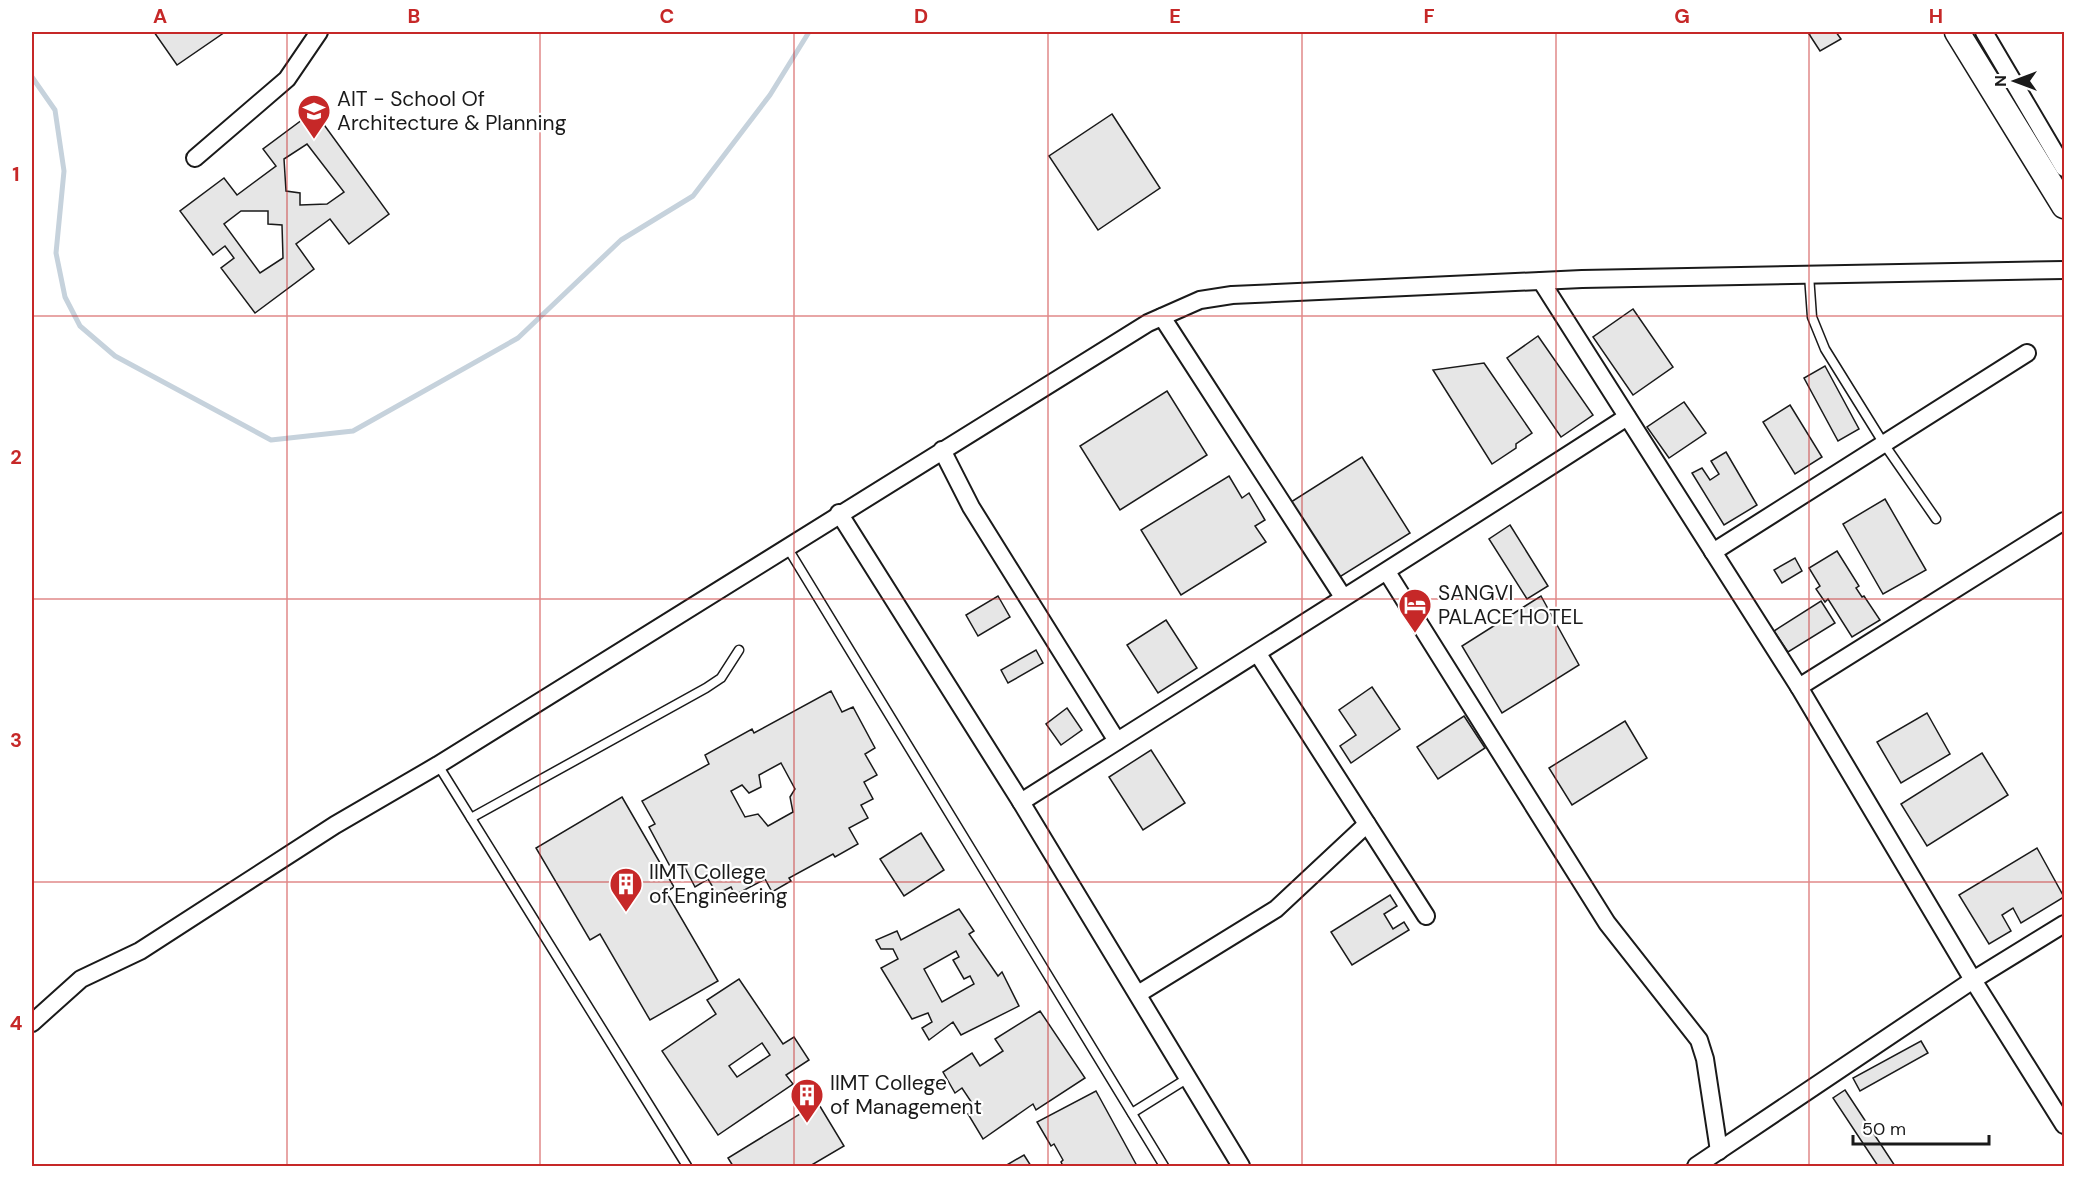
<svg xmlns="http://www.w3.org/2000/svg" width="2096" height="1198" font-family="'DM Sans',sans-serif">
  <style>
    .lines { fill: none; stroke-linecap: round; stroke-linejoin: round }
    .stream { stroke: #c6d2dc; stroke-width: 5 }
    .building { fill: #e6e6e6; stroke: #1a1a1a; stroke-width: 1.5; fill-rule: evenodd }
    .lane-casing { stroke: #1a1a1a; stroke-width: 11 }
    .street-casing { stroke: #1a1a1a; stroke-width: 20 }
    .secondary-casing { stroke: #1a1a1a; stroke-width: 27 }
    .lane { stroke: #fff; stroke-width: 8 }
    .street { stroke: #fff; stroke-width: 16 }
    .secondary { stroke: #fff; stroke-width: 24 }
    .grid { fill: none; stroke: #c62828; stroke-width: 1.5; stroke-opacity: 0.55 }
    .labels { text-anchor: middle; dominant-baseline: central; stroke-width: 4.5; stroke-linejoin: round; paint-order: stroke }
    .poi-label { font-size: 21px; fill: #1a1a1a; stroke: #fff; text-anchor: start }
    .neatline { fill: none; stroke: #c62828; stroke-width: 2 }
    .grid-label { font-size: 20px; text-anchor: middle; font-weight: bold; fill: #c62828 }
  </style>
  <rect width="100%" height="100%" fill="#fff"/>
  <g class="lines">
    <path class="stream" d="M32,77L55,110L64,171L56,253L65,297L80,326L115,356L271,440L353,431L518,338L621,240L693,196L770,95L809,32"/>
  </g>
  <g class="building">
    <path d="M154,32H225L177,65Z"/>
    <path d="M1814,32H1836L1841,39L1820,51L1809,34Z"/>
    <path d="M314,111L389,214L349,244L330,219L296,244L314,269L255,313L221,268L234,258L225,246L213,255L180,211L224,178L237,195L276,166L263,149ZM307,144L344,192L327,204L300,205V193L286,191L284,159ZM241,211H268V224L282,225L283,258L260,273L224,224Z"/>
    <path d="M1112,114L1160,188L1098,230L1049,156Z"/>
    <path d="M1633,309L1673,367L1633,395L1593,337Z"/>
    <path d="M1538,336L1593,415L1561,437L1507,358Z"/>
    <path d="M1484,363L1532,433L1516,444V448L1492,464L1433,370Z"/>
    <path d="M1825,366L1859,429L1838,441L1804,378Z"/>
    <path d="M1167,391L1207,455L1120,510L1080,446Z"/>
    <path d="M1684,402L1706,433L1669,458L1647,427Z"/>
    <path d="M1790,405L1822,457L1795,474L1763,422Z"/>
    <path d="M1726,452L1757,505L1724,525L1692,473L1702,468L1710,480L1719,474L1711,461Z"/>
    <path d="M1362,457L1410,533L1338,578L1291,502Z"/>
    <path d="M1229,476L1242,498L1249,493L1265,520L1255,526L1266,542L1181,595L1141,530Z"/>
    <path d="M1885,499L1926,570L1883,594L1843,524Z"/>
    <path d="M1510,525L1548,586L1527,599L1489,539Z"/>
    <path d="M1837,551L1859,586L1856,588L1862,597L1864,596L1880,620L1852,637L1828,599L1825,602L1816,589L1820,586L1809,568Z"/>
    <path d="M1795,558L1802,571L1782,583L1774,570Z"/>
    <path d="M998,596L1010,617L978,636L966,615Z"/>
    <path d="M1541,596L1579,665L1502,713L1462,646Z"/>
    <path d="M1821,601L1835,623L1788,652L1774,631Z"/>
    <path d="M1166,620L1197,668L1158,693L1127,645Z"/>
    <path d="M1036,650L1043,663L1008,683L1001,670Z"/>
    <path d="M1372,687L1400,729L1351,763L1340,746L1356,735L1339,710Z"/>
    <path d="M831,691L842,712L853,707L875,748L865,754L877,775L864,782L873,799L861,805L868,818L849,828L858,844L835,857L833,854L789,878L791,881L772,892L765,879L735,895L731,887L717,894L708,879L695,887L683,864L672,870L649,827L655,824L642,801L709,764L705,755L752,729L754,733ZM781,763L795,789L790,797L793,812L768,826L758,814L745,817L731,791L742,785L749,793L761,787L759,775Z"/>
    <path d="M1067,708L1082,730L1061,745L1046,724Z"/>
    <path d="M1927,713L1950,754L1901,783L1877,742Z"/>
    <path d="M1464,716L1485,748L1438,779L1417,747Z"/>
    <path d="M1625,721L1647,758L1572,805L1549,768Z"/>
    <path d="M1151,750L1185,803L1143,830L1109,777Z"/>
    <path d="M1982,753L2008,795L1927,846L1901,804Z"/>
    <path d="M622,797L674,887L666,892L718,981L650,1020L600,934L590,940L536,848Z"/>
    <path d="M921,833L944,870L904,896L880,859Z"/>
    <path d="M2037,848L2064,897L2021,923L2013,908L2002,915L2011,931L1989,944L1959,895Z"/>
    <path d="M1390,895L1397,906L1384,914L1393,929L1404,922L1409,930L1352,965L1331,932Z"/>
    <path d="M959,909L974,931L969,934L998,976L1002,972L1019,1006L961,1035L953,1022L929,1040L922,1028L932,1022L928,1013L912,1019L881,968L898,959L893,949H881L876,940L897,931L901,940ZM956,951L959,957L953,960L964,979L970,976L974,984L942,1002L924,969Z"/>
    <path d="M739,979L783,1044L794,1037L809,1060L786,1075L793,1084L718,1135L662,1051L716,1014L707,1000ZM762,1043L770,1055L737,1077L729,1066Z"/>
    <path d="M1040,1011L1085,1078L1036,1110L1033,1104L983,1139L968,1114L976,1109L962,1088L955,1093L943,1072L972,1053L980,1066L1003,1051L995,1039Z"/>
    <path d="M1921,1041L1928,1053L1860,1091L1853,1078Z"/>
    <path d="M1845,1090L1895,1166H1878L1833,1098Z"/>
    <path d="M1096,1091L1137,1166H1063L1061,1162L1063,1160L1054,1144L1051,1146L1037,1122Z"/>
    <path d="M818,1103L844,1146L810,1166H733L728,1158Z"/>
    <path d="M1024,1155L1031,1166H1005Z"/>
  </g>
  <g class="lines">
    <g class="lane-casing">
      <g id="lane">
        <path d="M1809,275L1812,317L1825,349L1884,444L1936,519"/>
        <path d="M787,547L1164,1166"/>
        <path d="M438,765L687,1166"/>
        <path d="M471,818L706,688L721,678L739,650"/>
        <path d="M1132,1113L1188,1078"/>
      </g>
    </g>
    <g class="street-casing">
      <g id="street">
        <path d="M1984,32L2064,168"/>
        <path d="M195,158L287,79L319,32"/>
        <path d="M1541,281L1799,687L1973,980L2064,1125"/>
        <path d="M1162,317L1343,597"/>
        <path d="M942,450L971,507L1117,741"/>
        <path d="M839,513L1021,802L1241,1166"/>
        <path d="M1713,552L2027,353"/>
        <path d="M1387,572L1607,923L1699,1040L1705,1059L1719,1151"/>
        <path d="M1258,654L1426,916"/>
        <path d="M1799,687L2064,521"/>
        <path d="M1021,802C1223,674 1426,547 1627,417"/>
        <path d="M1138,994L1276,909L1367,824"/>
        <path d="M32,1023L81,979L140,951L335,825L438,765L1148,323L1200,300L1232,295L1582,279L2064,270"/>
        <path d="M1696,1166L1973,980L2064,924"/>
      </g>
    </g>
    <g class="secondary-casing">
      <path id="secondary" d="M1957,32L2064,206"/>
    </g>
    <use href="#lane" class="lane"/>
    <use href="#street" class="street"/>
    <use href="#secondary" class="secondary"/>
  </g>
  <path class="grid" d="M287,32V1166M540,32V1166M794,32V1166M1048,32V1166M1302,32V1166M1556,32V1166M1809,32V1166M32,316H2064M32,599H2064M32,882H2064"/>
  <defs>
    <g id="university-pin" transform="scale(1.725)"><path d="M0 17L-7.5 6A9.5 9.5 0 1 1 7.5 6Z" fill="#c62828" stroke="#fff"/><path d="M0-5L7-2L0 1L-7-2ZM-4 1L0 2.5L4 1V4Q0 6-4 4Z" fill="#fff"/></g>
    <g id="hotel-pin" transform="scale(1.725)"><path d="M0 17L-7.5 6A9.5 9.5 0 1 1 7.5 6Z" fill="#c62828" stroke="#fff"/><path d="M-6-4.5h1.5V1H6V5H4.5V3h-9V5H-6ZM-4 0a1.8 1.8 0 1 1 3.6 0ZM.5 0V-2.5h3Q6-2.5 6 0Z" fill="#fff"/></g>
    <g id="building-pin" transform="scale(1.725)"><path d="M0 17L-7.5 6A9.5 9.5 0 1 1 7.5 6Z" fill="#c62828" stroke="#fff"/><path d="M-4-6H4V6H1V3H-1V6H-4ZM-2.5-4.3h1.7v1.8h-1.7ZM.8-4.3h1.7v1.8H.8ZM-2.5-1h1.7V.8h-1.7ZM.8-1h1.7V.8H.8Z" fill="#fff"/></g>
  </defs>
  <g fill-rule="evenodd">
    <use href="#university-pin" x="314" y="111"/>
    <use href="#hotel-pin" x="1415" y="605"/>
    <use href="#building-pin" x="626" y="884"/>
    <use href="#building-pin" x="807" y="1095"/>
  </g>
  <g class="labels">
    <g class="poi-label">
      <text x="337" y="99">AIT - School Of<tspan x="337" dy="24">Architecture &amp; Planning</tspan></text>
      <text x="1438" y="593">SANGVI<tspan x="1438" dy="24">PALACE HOTEL</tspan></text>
      <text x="649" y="872">IIMT College<tspan x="649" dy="24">of Engineering</tspan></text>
      <text x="830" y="1083">IIMT College<tspan x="830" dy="24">of Management</tspan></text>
    </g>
  </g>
  <rect width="2096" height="1198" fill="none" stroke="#ffffff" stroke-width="66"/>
  <g transform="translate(2015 81) rotate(270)" stroke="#ffffff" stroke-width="4.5" paint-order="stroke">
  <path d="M0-4.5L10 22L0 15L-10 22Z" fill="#1a1a1a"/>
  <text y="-9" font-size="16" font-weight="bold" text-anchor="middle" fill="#1a1a1a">N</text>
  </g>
  <path d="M1853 1135v9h136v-9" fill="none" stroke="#1a1a1a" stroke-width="3"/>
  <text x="1862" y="1135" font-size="18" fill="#1a1a1a" stroke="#ffffff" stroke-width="4.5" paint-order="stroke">50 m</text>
  <rect x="33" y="33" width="2030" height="1132" class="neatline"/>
  <g class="grid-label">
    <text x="160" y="23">A</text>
    <text x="414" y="23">B</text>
    <text x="667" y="23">C</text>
    <text x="921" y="23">D</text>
    <text x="1175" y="23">E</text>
    <text x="1429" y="23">F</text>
    <text x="1682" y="23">G</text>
    <text x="1936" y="23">H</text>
    <text x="16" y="181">1</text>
    <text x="16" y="464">2</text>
    <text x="16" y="747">3</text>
    <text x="16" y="1030">4</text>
  </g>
</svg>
